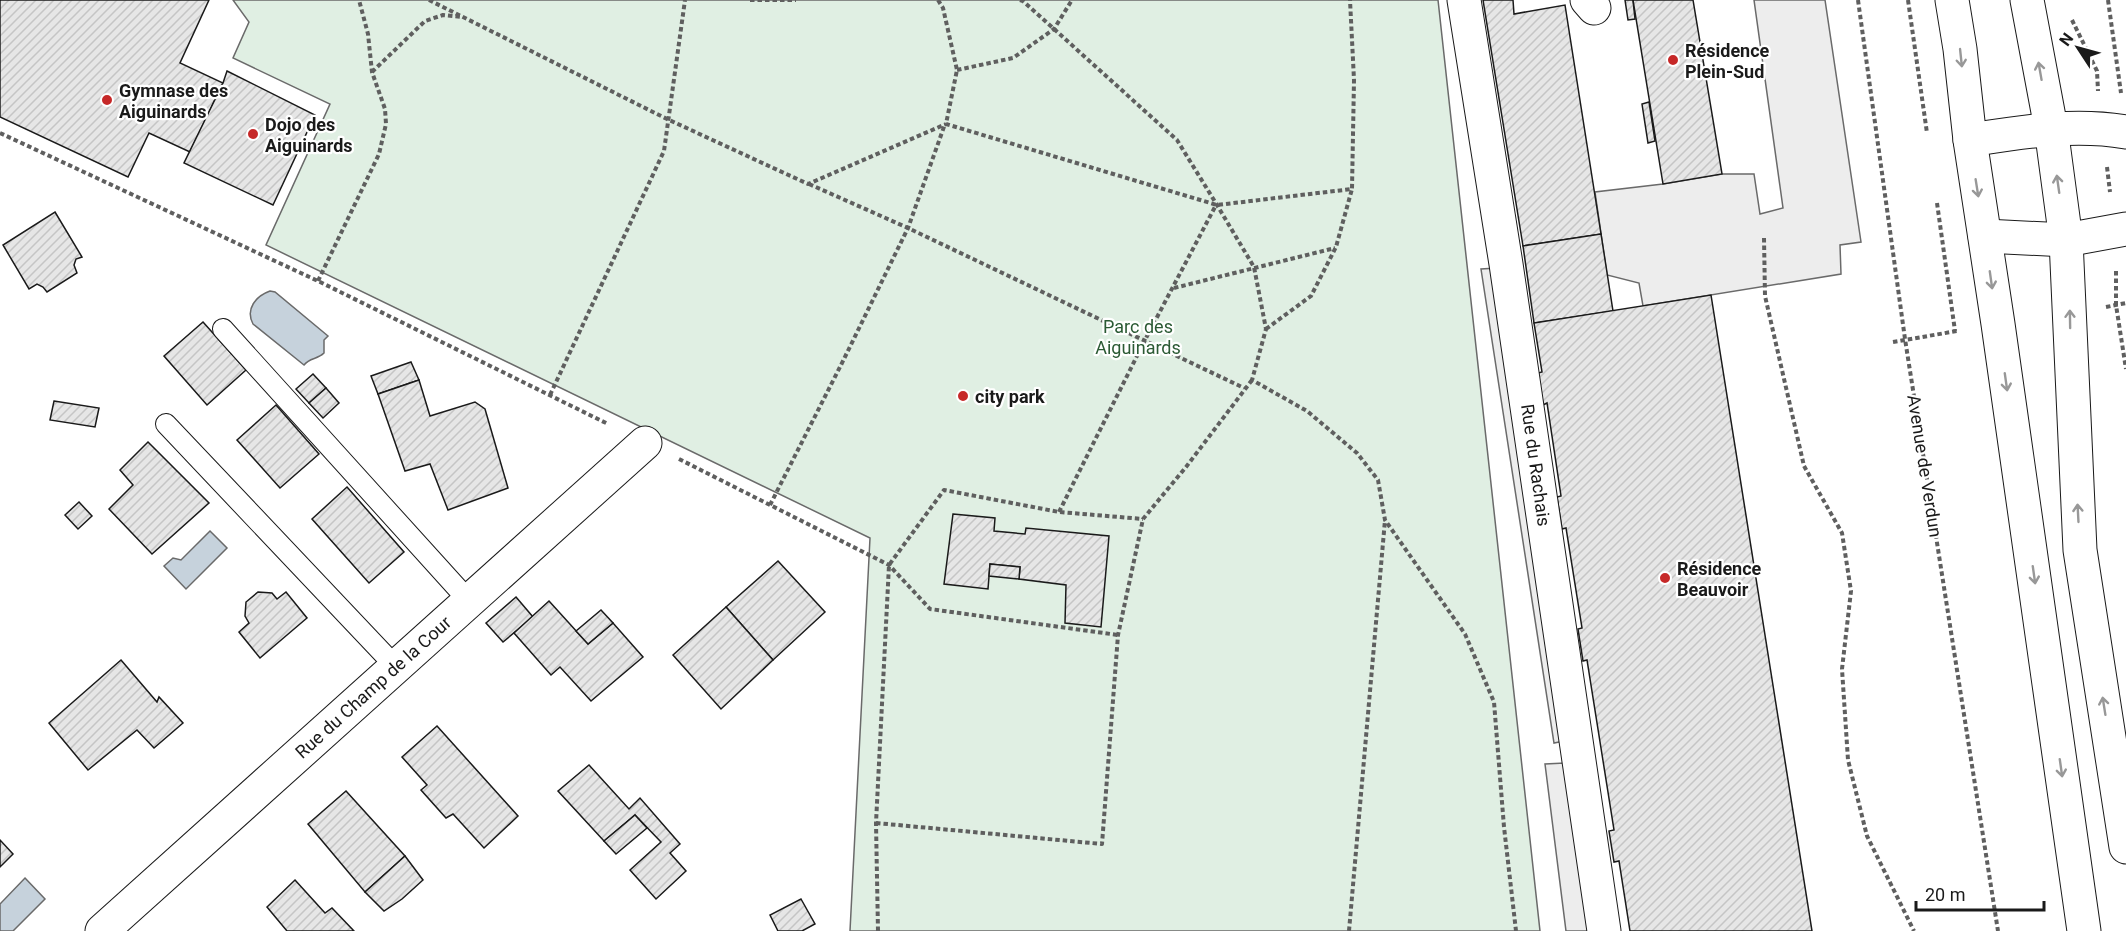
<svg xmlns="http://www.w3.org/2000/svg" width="2126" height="931" font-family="Roboto,sans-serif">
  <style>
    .green { fill: #e0efe3; stroke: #6a6a6a; stroke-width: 1.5 }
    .parking { fill: #ededed; stroke: #6a6a6a; stroke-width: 1.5 }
    .water { fill: #c6d2dc; stroke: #6a6a6a; stroke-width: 1.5 }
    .building { fill: url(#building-hatch); stroke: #1a1a1a; stroke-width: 1.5 }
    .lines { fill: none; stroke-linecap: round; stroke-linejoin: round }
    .service-casing { stroke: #1a1a1a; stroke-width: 22 }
    .minor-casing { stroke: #1a1a1a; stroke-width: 35 }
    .tertiary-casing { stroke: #1a1a1a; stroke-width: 35 }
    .primary-casing { stroke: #1a1a1a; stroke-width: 35 }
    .path { stroke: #5f5f5f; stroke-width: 4; stroke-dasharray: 4.5 3; stroke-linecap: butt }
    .service { stroke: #fff; stroke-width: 20 }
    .minor { stroke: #fff; stroke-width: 33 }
    .tertiary { stroke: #fff; stroke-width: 33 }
    .primary { stroke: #fff; stroke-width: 33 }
    .oneway { stroke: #989898 }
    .poi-dot { fill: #c62828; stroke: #fff; stroke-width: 2 }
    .labels { text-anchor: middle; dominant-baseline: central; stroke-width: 4.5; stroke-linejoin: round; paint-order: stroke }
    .poi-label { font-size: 18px; font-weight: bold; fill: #1a1a1a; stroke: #fff; text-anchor: start }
    .park-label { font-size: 18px; fill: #2b5a34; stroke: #fff }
    .street-label { font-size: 18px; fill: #1a1a1a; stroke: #fff }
  </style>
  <defs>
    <pattern id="building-hatch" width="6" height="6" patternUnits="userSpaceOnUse" patternTransform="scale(1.5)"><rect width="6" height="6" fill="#e6e6e6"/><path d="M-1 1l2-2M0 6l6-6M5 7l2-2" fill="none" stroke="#c5c5c5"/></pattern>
  </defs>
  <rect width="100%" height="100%" fill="#fff"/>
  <path class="green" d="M233,0H1438L1540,931H850L870,538L266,245L330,104L233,58L249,22Z"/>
  <g class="parking">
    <path d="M1754,0H1825L1861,242L1840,245L1841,274L1643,306L1639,283L1607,275L1595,192L1663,184L1722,174H1754L1760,214L1783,208Z"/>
    <path d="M1497,268L1569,740L1554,743L1481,269Z"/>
    <path d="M1565,763L1589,931H1566L1545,764Z"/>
  </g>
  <g class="water">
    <path d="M270,291L275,292L328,336L324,340V353C317,360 310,357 304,365L253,324C245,309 256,296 270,291Z"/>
    <path d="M210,531L227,548L186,589L164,566L173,558L181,560Z"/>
    <path d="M25,878L45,899L13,931H0V904Z"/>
  </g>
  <g class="building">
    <path d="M0,0H209L180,63L223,83L190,152L149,133L128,177L0,117Z"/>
    <path d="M1483,0H1513L1514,14L1565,5L1601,234L1523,246Z"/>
    <path d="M1625,0H1633L1635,19L1628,20Z"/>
    <path d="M1633,0H1693L1722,174L1663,184Z"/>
    <path d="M227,71L315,115L273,205L184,163L223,83Z"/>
    <path d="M1649,102L1655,141L1648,143L1642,104Z"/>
    <path d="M55,212L82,257L76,259L74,265L77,273L47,292L43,287L37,284L29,289L3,245Z"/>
    <path d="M1601,234L1613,311L1534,323L1523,246Z"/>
    <path d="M1711,295L1812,931H1630L1619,861L1614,862L1609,831L1614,830L1587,660L1583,661L1578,629L1582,628L1566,528L1562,529L1557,497L1561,496L1547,403L1543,405L1538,373L1542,372L1534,323Z"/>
    <path d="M203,322L246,370L207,405L164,356Z"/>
    <path d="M411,362L419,380L378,394L371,376Z"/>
    <path d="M313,374L326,388L309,403L296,389Z"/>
    <path d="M419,380L430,416L475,402L485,409L508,488L448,510L430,464L405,471L378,394Z"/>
    <path d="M326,388L339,403L323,418L309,403Z"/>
    <path d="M54,401L99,408L95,427L50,420Z"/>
    <path d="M276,405L319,454L280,488L237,440Z"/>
    <path d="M148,442L209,503L152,554L109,509L133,485L120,470Z"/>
    <path d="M347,487L404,552L369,583L312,519Z"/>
    <path d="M79,502L92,516L78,529L65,515Z"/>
    <path d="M953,514L995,518L994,531L1025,534L1026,528L1109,536L1101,627L1065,623L1066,585L1019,579L1020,567L990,564L988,589L944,584Z"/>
    <path d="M778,561L825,612L773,660L726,607Z"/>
    <path d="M990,564L1020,567L1019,579L989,576Z"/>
    <path d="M258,592L272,593L277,599L286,592L307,618L260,658L239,632L249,623L245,616L246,602Z"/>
    <path d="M516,597L533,617L503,642L486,623Z"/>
    <path d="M549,601L588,644L613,623L643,657L591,701L560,667L551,675L514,633Z"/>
    <path d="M726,607L773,660L721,709L673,655Z"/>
    <path d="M601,610L613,623L588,644L576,631Z"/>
    <path d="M121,660L157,702L159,697L183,723L154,748L137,730L88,770L49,723Z"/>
    <path d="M437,726L518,816L484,848L453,814L446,818L421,790L427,785L402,757Z"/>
    <path d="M589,765L629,809L640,798L680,844L670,853L686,871L656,899L630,870L661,842L635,815L604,841L558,791Z"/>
    <path d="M346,791L405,856L365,892L308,824Z"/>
    <path d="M635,815L647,828L616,854L604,841Z"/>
    <path d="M0,840L13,854L0,867Z"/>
    <path d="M405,856L423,880L402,899L384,911L365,892Z"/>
    <path d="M295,880L325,913L332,908L354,931H287L267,907Z"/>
    <path d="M801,899L815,924L802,931H778L770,915Z"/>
  </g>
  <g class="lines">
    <g class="service-casing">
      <g id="service">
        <path d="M223,329L469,601"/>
        <path d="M166,424L396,667"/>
      </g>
    </g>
    <g class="minor-casing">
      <g id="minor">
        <path d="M1464,0L1506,264L1604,931"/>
        <path d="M1587,0L1594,8"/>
        <path d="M102,931L645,443"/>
      </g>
    </g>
    <g class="tertiary-casing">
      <g id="tertiary">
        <path d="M1970,140C2022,132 2073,123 2126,132"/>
        <path d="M1985,236L2066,240L2126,229"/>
      </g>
    </g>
    <g class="primary-casing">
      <g id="primary">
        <path d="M1952,0L1960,49L1970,140L1998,324L2084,931"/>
        <path d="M2027,0L2051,128L2066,240L2080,550L2126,847"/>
      </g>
    </g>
    <g class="path">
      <path d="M429,0L667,119L808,184L946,124"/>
      <path d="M750,0H796"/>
      <path d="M938,0L943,8L957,70L946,124L1217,205L1352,189L1354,80L1350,0"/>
      <path d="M1020,0L1023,1L1177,140L1217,205L1254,267L1266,329L1252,380L1307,411L1357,453L1378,480L1385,520L1465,634L1494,702L1504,827L1516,931"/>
      <path d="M1858,0L1905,339L1998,931"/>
      <path d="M1908,0L1927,133"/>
      <path d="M2108,0L2121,93"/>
      <path d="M2072,20L2097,71L2098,91"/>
      <path d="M957,70L1013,58L1054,29L1072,0"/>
      <path d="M372,72L425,21L443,15L462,17"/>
      <path d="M0,133L318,281L608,424"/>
      <path d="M2107,167L2110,192"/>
      <path d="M809,184L908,228L1244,388"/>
      <path d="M1937,203L1955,331"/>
      <path d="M1764,238L1765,296L1804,466L1842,533L1851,591L1842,669L1848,760L1867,836L1914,931"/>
      <path d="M2116,271V305L2126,369"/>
      <path d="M318,281L379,154L386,124L385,109L372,72L368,34L359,0"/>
      <path d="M1174,288L1335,248"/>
      <path d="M2106,307L2126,303"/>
      <path d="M1266,329L1311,296L1336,247L1352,189"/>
      <path d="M1893,342L1957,331"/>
      <path d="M550,395L664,151L685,0"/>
      <path d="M679,459L889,565L930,609L1118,635"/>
      <path d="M770,505L841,365L908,228L945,124"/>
      <path d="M1059,512L1145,340L1216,205"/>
      <path d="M876,823L1102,844L1118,635L1143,519L1186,467L1252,380"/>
      <path d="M878,931L876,823L889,565L944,490L1059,512L1143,519"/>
      <path d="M1349,931L1385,520"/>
    </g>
    <use href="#service" class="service"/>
    <use href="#minor" class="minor"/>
    <use href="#tertiary" class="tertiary"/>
    <use href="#primary" class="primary"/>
  </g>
  <defs><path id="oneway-shaft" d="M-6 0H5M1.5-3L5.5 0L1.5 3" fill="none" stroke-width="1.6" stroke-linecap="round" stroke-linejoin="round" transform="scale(1.5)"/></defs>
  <g class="oneway">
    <use href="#oneway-shaft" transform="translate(1961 58) rotate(84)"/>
    <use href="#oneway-shaft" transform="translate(2040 71) rotate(-100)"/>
    <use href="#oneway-shaft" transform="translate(2058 184) rotate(-98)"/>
    <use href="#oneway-shaft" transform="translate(1977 188) rotate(81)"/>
    <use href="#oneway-shaft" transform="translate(1991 280) rotate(82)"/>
    <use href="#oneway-shaft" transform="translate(2070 319) rotate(-91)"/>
    <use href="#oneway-shaft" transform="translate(2006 382) rotate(82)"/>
    <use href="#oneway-shaft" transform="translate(2078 513) rotate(-93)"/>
    <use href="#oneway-shaft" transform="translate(2034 575) rotate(82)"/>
    <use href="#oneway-shaft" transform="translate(2104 706) rotate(-99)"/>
    <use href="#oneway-shaft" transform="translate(2061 768) rotate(82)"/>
  </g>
  <g class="poi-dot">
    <circle cx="1673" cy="60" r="6"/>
    <circle cx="107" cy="100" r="6"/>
    <circle cx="253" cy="134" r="6"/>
    <circle cx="963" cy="396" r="6"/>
    <circle cx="1665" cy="578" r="6"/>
  </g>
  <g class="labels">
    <g class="poi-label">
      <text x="1685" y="50">Résidence<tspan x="1685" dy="21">Plein-Sud</tspan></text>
      <text x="119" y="90">Gymnase des<tspan x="119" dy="21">Aiguinards</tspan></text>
      <text x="265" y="124">Dojo des<tspan x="265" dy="21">Aiguinards</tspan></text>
      <text x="975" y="396">city park</text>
      <text x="1677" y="568">Résidence<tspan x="1677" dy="21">Beauvoir</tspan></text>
    </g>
    <g class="park-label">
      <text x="1138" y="326">Parc des<tspan x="1138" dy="21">Aiguinards</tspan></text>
    </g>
    <g class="street-label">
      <text transform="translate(1536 465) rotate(82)">Rue du Rachais</text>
      <text transform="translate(1925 466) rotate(81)">Avenue de Verdun</text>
      <text transform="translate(373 687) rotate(-42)">Rue du Champ de la Cour</text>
    </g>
  </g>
  <g transform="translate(2078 48) rotate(306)" stroke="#ffffff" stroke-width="4.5" paint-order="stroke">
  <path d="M0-4.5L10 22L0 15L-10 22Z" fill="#1a1a1a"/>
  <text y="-9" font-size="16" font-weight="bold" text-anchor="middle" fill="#1a1a1a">N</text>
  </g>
  <path d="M1916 901v9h128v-9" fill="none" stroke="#1a1a1a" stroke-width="3"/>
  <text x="1925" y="901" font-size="18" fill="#1a1a1a" stroke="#ffffff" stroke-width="4.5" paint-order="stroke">20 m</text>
</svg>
